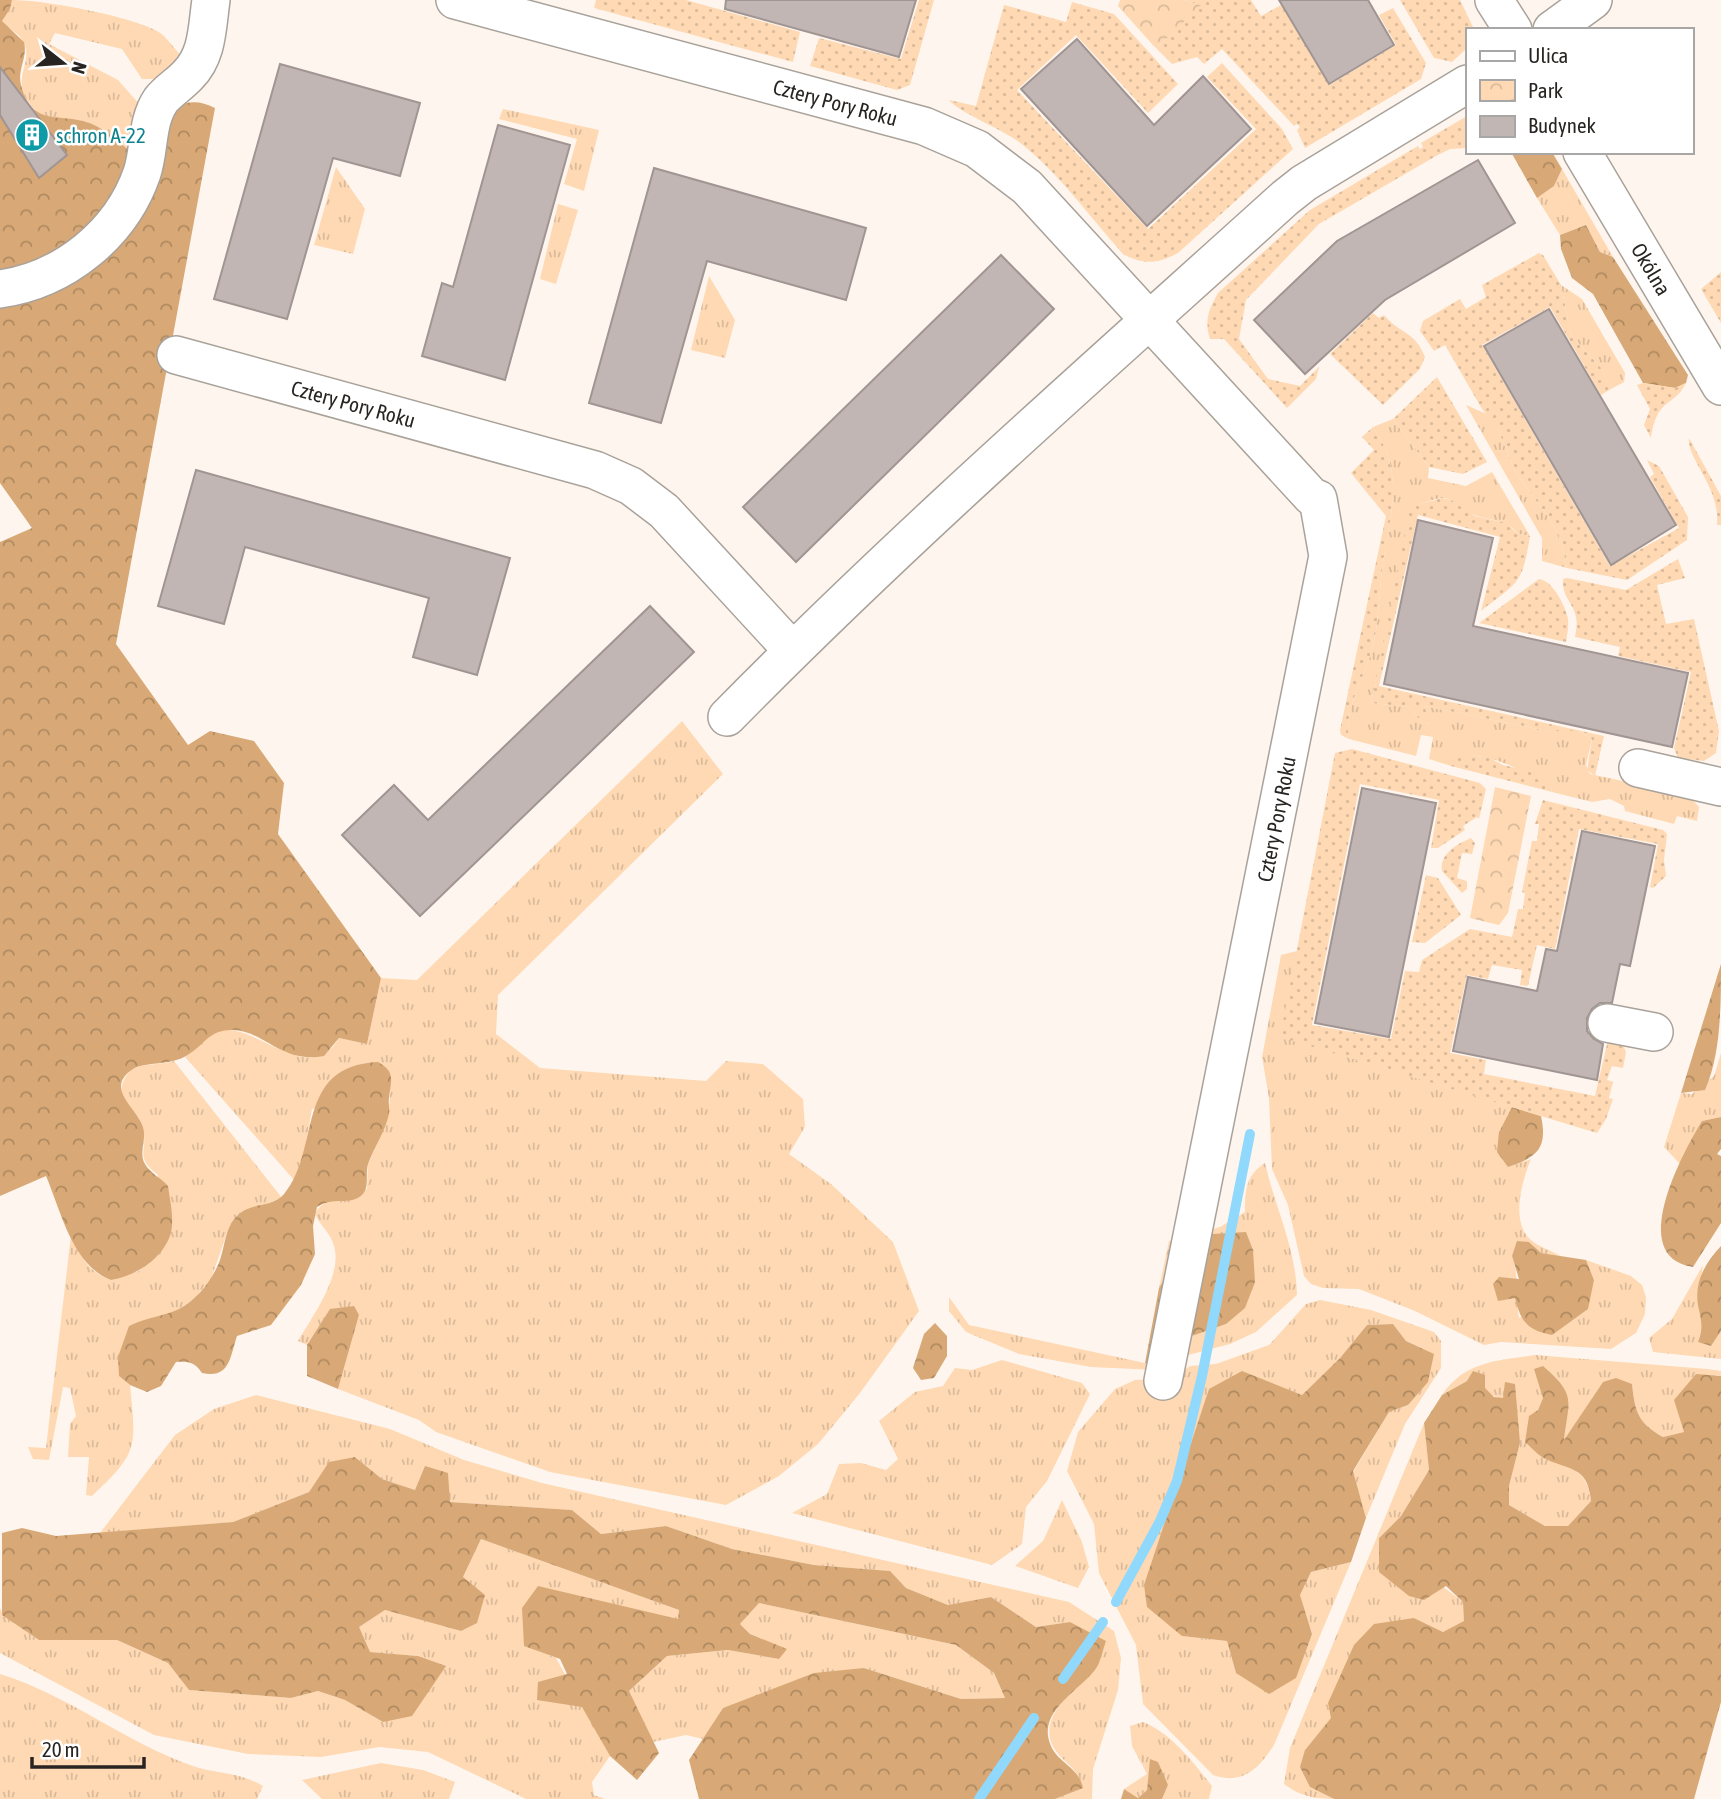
<svg xmlns="http://www.w3.org/2000/svg" width="1721" height="1799" font-family="'Asap Condensed',sans-serif">
  <style>
    .grass { fill: url(#grass-tufts) }
    .forest { fill: url(#forest-crowns) }
    .park { fill: url(#park-crowns) }
    .garden { fill: url(#garden-dots) }
    .lines { fill: none; stroke-linecap: round; stroke-linejoin: round }
    .stream { stroke: #91d9fc; stroke-width: 10 }
    .building { fill: #c1b6b3; stroke: #a19593; stroke-width: 2 }
    .minor-casing { stroke: #a9a29a; stroke-width: 40 }
    .minor { stroke: #fff; stroke-width: 37 }
    .labels { text-anchor: middle; dominant-baseline: central; stroke-width: 5; stroke-linejoin: round; paint-order: stroke }
    .street-label { font-size: 21px; fill: #272421; stroke: #fff }
    .culture-label { font-size: 21px; fill: #0d838f; stroke: #fff; text-anchor: start }
  </style>
  <defs>
    <pattern id="grass-tufts" width="24" height="20" patternUnits="userSpaceOnUse" patternTransform="scale(1.75)"><rect width="24" height="20" fill="#fed9b3"/><path d="M3 7l-1-3M5 7V3M7 7l1-3M15 17l-1-3M17 17v-4M19 17l1-3" fill="none" stroke="#daba9a"/></pattern>
    <pattern id="forest-crowns" width="20" height="18" patternUnits="userSpaceOnUse" patternTransform="scale(1.75)"><rect width="20" height="18" fill="#d8a976"/><path d="M2 6a3 3 0 1 1 6 0M12 15a3 3 0 1 1 6 0" fill="none" stroke="#af8960"/></pattern>
    <pattern id="park-crowns" width="20" height="18" patternUnits="userSpaceOnUse" patternTransform="scale(1.75)"><rect width="20" height="18" fill="#fed9b3"/><path d="M2 6a3 3 0 1 1 6 0M12 15a3 3 0 1 1 6 0" fill="none" stroke="#daba9a"/></pattern>
    <pattern id="garden-dots" width="8" height="8" patternUnits="userSpaceOnUse" patternTransform="scale(1.75)"><rect width="8" height="8" fill="#fed9b3"/><path d="M2 2h.1M6 6h.1" fill="none" stroke="#daba9a" stroke-width="1.8" stroke-linecap="round"/></pattern>
  </defs>
  <rect width="100%" height="100%" fill="#fef6ee"/>
  <g class="grass">
    <path d="M12,0C44,0 130,16 157,31C167,36 175,51 184,58L156,79H142L122,49L55,33L49,44L118,80L141,106L136,157C119,143 104,126 82,121C66,117 49,123 35,110C7,80 34,66 24,43C20,33 8,29 2,21L10,9Z"/>
    <path d="M503,109L599,130L584,191L564,184L577,139L499,119Z"/>
    <path d="M336,167L365,209L353,254L314,245Z"/>
    <path d="M1562,169L1613,257L1600,252L1586,225L1560,235L1537,198L1554,186Z"/>
    <path d="M558,204L578,210L556,284L540,279Z"/>
    <path d="M709,276L735,320L725,358L691,350Z"/>
    <path d="M1561,285L1582,299L1625,373L1624,382L1611,389L1602,369L1571,335Z"/>
    <path d="M1466,405L1489,415L1498,429L1515,472L1549,518L1561,540L1567,568L1542,561V538Z"/>
    <path d="M1393,419L1429,467L1428,478L1466,486L1492,472L1530,536L1518,534C1506,517 1484,521 1467,512C1459,508 1453,498 1443,498C1434,498 1421,505 1411,507L1371,703L1410,707L1422,723L1431,724L1424,706L1548,731H1579L1592,739L1586,765L1590,774L1688,795L1699,807L1697,821L1677,816L1674,824L1625,811L1624,806L1610,799L1592,802L1552,792L1551,787C1524,772 1482,746 1451,759V766L1429,759L1433,737L1421,735L1416,756L1349,739C1343,706 1368,673 1374,641C1380,614 1379,584 1384,556C1392,507 1404,472 1373,427Z"/>
    <path d="M682,721L723,774L498,995L496,1034L540,1068L706,1081L726,1061L763,1064L803,1099L805,1127L789,1154L831,1184L893,1242L919,1311L860,1393L818,1444L779,1476L726,1505L550,1472L436,1432L419,1420L338,1389L359,1315L331,1309L307,1345L298,1341C312,1317 345,1273 333,1243C330,1234 320,1224 315,1215C320,1197 350,1195 367,1189L368,1164L389,1112L390,1092L312,1109L303,1158L295,1181L185,1057C199,1048 206,1032 223,1030C260,1026 310,1088 339,1038L367,1044L381,978L417,980Z"/>
    <path d="M1297,951L1281,1037L1512,1107L1499,1132L1508,1167L1531,1159C1522,1181 1510,1222 1531,1240C1539,1247 1552,1251 1561,1256L1540,1253L1529,1242L1512,1256C1520,1281 1515,1294 1519,1318L1594,1280L1586,1260L1631,1276L1642,1285L1646,1297L1645,1314L1636,1333L1611,1349L1501,1342L1484,1345L1415,1311L1359,1289L1323,1288L1311,1284L1304,1276L1288,1205L1272,1169L1269,1098L1262,1057L1281,955Z"/>
    <path d="M1721,1053V1117L1702,1121L1680,1164L1664,1147L1681,1093L1692,1094L1714,1076Z"/>
    <path d="M174,1061L282,1198L268,1203L227,1233L211,1279L195,1298L178,1310L119,1376L130,1385C136,1448 139,1452 92,1496L86,1495L89,1457H68L70,1424L76,1416L70,1388L63,1387L49,1460L33,1459L28,1447L46,1448L71,1235C81,1257 87,1271 111,1280L139,1271L153,1259L158,1175C136,1157 146,1155 144,1132C142,1109 113,1105 124,1080C126,1075 131,1069 135,1068C147,1063 161,1065 174,1061Z"/>
    <path d="M1265,1163C1275,1207 1296,1248 1297,1295L1256,1332L1230,1344L1177,1358L1192,1336L1226,1324L1174,1263L1159,1288L1169,1241L1220,1227L1245,1212C1245,1190 1246,1175 1265,1163Z"/>
    <path d="M1703,1265C1698,1295 1697,1317 1711,1346L1721,1331V1359L1653,1352L1649,1338L1672,1319Z"/>
    <path d="M949,1297L969,1325L1145,1363L1156,1370L1091,1367L1019,1354L966,1332L949,1311Z"/>
    <path d="M1320,1300L1371,1310L1434,1332L1441,1341V1368L1405,1424L1366,1518L1353,1472L1389,1412L1408,1405L1433,1354L1406,1341L1393,1324L1367,1325L1340,1358L1302,1395L1277,1386L1209,1389L1196,1433L1182,1636L1227,1641L1236,1673L1312,1634L1299,1595L1311,1572L1351,1562L1274,1745C1258,1770 1242,1785 1213,1775L1143,1704L1136,1645L1099,1573L1094,1524L1067,1471L1078,1432L1115,1389L1135,1380L1170,1378L1190,1366L1216,1364L1269,1345L1306,1304Z"/>
    <path d="M1535,1355L1707,1369L1721,1371V1376L1716,1375L1684,1432L1663,1437C1638,1423 1635,1412 1632,1384L1603,1382L1563,1442L1543,1398L1538,1410L1543,1457C1569,1466 1588,1470 1591,1501L1568,1526H1545L1509,1505V1486L1520,1443L1503,1399C1490,1397 1480,1386 1467,1381L1442,1395C1465,1361 1497,1361 1535,1355Z"/>
    <path d="M1002,1360L1082,1383L1090,1394L1047,1481L1026,1507L1022,1544L992,1565L792,1513L827,1494L839,1464L861,1463L886,1470L898,1459L879,1421L915,1392L943,1386L955,1368L972,1370Z"/>
    <path d="M256,1395L390,1429L464,1460L542,1483L1069,1602L1114,1631L1121,1658L1118,1690L1093,1769L1092,1799H1055L1082,1788C1080,1773 1071,1767 1061,1757C1028,1723 1073,1691 1097,1667L1070,1622L1036,1627L991,1597L948,1605L906,1588L889,1571L814,1565L732,1549L666,1526L601,1534L572,1510L450,1502L382,1479L355,1457L329,1463L309,1492L233,1522L100,1533L175,1435L214,1409Z"/>
    <path d="M1424,1423L1429,1470L1401,1516L1379,1538L1463,1602L1465,1622L1443,1632L1414,1618L1305,1750L1310,1787L1334,1799C1315,1799 1299,1796 1284,1784L1290,1748Z"/>
    <path d="M1062,1500L1082,1542L1089,1567L1078,1588L1015,1566L1043,1541Z"/>
    <path d="M481,1539L679,1610L678,1619L524,1645L556,1658L610,1756L592,1782L594,1795L605,1799H526L428,1752L379,1747L321,1757L248,1754L154,1735L0,1653V1608L3,1615L39,1640H117L168,1663L189,1690L291,1698L318,1691L345,1700L383,1722L418,1656L369,1652L358,1627L385,1610L461,1631L463,1577Z"/>
    <path d="M759,1603L956,1645L994,1673L1005,1698L961,1699L864,1668L723,1708L703,1739L686,1735L653,1742L628,1692L667,1656L729,1650L779,1659L786,1649L750,1634L740,1624Z"/>
    <path d="M0,1674C69,1695 127,1744 196,1767C220,1774 242,1773 263,1786L257,1799H0Z"/>
    <path d="M1143,1722C1171,1733 1193,1762 1212,1786L1209,1799H1162L1168,1785L1151,1759L1147,1790L1138,1798L1124,1789L1147,1774L1132,1746L1130,1726Z"/>
    <path d="M381,1763L423,1770L455,1782L449,1799H322L302,1780Z"/>
  </g>
  <g class="forest">
    <path d="M0,0H12L10,9L2,21L24,42C28,57 17,70 21,85C33,130 62,111 92,124C109,131 121,145 136,156C155,127 176,87 215,108L116,644L188,745L210,731L254,741L284,783L278,834L381,978L367,1044L339,1038L324,1056C281,1064 265,1031 233,1030C208,1029 204,1047 184,1057C169,1065 144,1062 133,1069C101,1090 143,1111 144,1132C145,1143 139,1154 145,1164C149,1172 162,1179 168,1186C170,1201 175,1221 170,1236C161,1260 135,1276 111,1280C72,1265 61,1211 46,1176L0,1196V542L32,528L0,483Z"/>
    <path d="M1511,152H1552L1562,169L1554,186L1537,198Z"/>
    <path d="M1586,225L1600,252L1613,257L1688,375L1686,383L1675,388L1643,383L1593,294L1572,278L1561,249L1560,235Z"/>
    <path d="M1721,964C1721,1006 1721,1054 1705,1090L1681,1093Z"/>
    <path d="M378,1062C396,1072 391,1080 389,1098C388,1103 390,1109 389,1114C385,1132 374,1147 368,1164C365,1175 370,1187 362,1195C350,1206 333,1196 317,1207L313,1226L315,1254L301,1285L271,1325L237,1336C230,1357 230,1379 202,1373C195,1362 188,1361 176,1362L161,1386L147,1392L130,1385L119,1376L118,1357L129,1326C147,1317 166,1316 179,1309C197,1300 213,1279 220,1260C225,1246 225,1228 237,1216C249,1202 273,1208 284,1194C322,1149 293,1066 378,1062Z"/>
    <path d="M1512,1107L1541,1116C1548,1149 1537,1157 1508,1167L1497,1152L1499,1132Z"/>
    <path d="M1721,1117V1149L1717,1154L1721,1156V1223L1693,1267C1626,1257 1682,1154 1702,1121Z"/>
    <path d="M1246,1232L1253,1250L1255,1282L1245,1308L1226,1324L1192,1336L1177,1358L1156,1370L1145,1363L1159,1288L1174,1263L1212,1234Z"/>
    <path d="M1517,1241L1529,1242L1541,1253L1586,1260L1594,1280L1588,1309L1552,1335C1527,1330 1521,1322 1515,1298L1498,1301L1493,1284L1499,1277L1519,1279L1512,1256Z"/>
    <path d="M1721,1246V1331L1711,1346L1698,1342C1704,1328 1701,1320 1698,1305C1694,1281 1706,1262 1721,1246Z"/>
    <path d="M354,1306L359,1315L338,1389L307,1376V1345L330,1309Z"/>
    <path d="M935,1323L947,1336V1356L934,1378L921,1380L913,1368L924,1334Z"/>
    <path d="M1393,1324L1406,1341L1434,1354L1428,1382L1408,1405L1389,1412L1353,1471L1366,1518L1351,1562L1311,1572L1300,1595L1312,1634L1296,1678L1269,1694L1236,1673L1227,1641L1182,1636L1147,1607L1144,1585L1209,1389L1242,1371L1302,1395L1340,1358L1367,1325Z"/>
    <path d="M1543,1366C1578,1396 1568,1401 1564,1440L1603,1382L1616,1378L1632,1384C1635,1412 1638,1423 1663,1437L1684,1432L1674,1400L1696,1374L1721,1376V1702L1694,1799H1334L1310,1787L1300,1767L1305,1750L1331,1718L1328,1703L1354,1645L1374,1624L1414,1618L1443,1632L1464,1621L1463,1602L1446,1586L1424,1600L1409,1596L1379,1572V1538L1401,1516L1429,1470L1424,1423L1442,1395L1467,1381L1473,1371L1485,1375V1388L1494,1397L1503,1398L1505,1382L1515,1384L1520,1443L1509,1486V1505L1545,1526H1568L1591,1501C1588,1464 1567,1471 1542,1457C1536,1453 1531,1447 1525,1442L1529,1416L1538,1410L1543,1398L1534,1369Z"/>
    <path d="M355,1457L382,1479L415,1490L425,1466L448,1473L450,1502L572,1510L601,1534L666,1526L732,1549L814,1565L890,1571L906,1588L948,1605L991,1597L1036,1627L1070,1622L1106,1641C1103,1649 1101,1660 1097,1667C1082,1690 1035,1711 1051,1746C1058,1763 1079,1767 1083,1788L1055,1799H699L689,1760L723,1708L814,1673L864,1668L961,1699L1005,1698L994,1673L956,1645L759,1603L740,1624L750,1634L787,1649L779,1659L728,1650L667,1656L629,1691L659,1753L637,1780L610,1756L582,1707L537,1700L538,1682L567,1674L560,1659L524,1646L522,1608L538,1586L678,1619L679,1610L481,1539L463,1577L485,1595L477,1623L461,1631L385,1610L359,1627L370,1652L418,1656L446,1666L412,1716L383,1722L345,1700L318,1691L291,1698L189,1690L168,1663L117,1640H39L2,1615V1533L22,1528L56,1536L233,1522L309,1492L329,1462Z"/>
    <path d="M1150,1759L1158,1762L1168,1785L1162,1799H1121L1124,1789L1138,1798L1147,1790Z"/>
  </g>
  <g class="park">
    <path d="M1120,0H1183L1202,5L1159,46L1154,42L1152,44L1118,6Z"/>
    <path d="M1495,787L1531,796L1508,913L1499,925L1470,918Z"/>
  </g>
  <g class="garden">
    <path d="M596,0H686L800,32L793,62L594,8Z"/>
    <path d="M919,0H934L910,85L897,90L810,66L819,38L901,59Z"/>
    <path d="M1183,0H1251L1261,16L1281,5L1329,85L1396,45L1379,15L1393,8L1426,63L1421,79L1305,148L1297,130L1300,127L1297,124L1294,126L1222,49L1204,64L1197,57L1172,64L1152,44L1154,41L1159,46L1201,5Z"/>
    <path d="M1400,0H1460L1473,27L1467,30L1465,50L1452,62L1434,58Z"/>
    <path d="M1072,2L1114,14L1178,84L1148,113L1076,35L1017,90L1148,229L1256,129L1207,77L1222,63L1282,129L1293,149L1178,253C1158,264 1143,265 1123,254C1090,217 1058,172 1019,142C1002,129 958,112 949,100L976,106L1004,5L1066,22Z"/>
    <path d="M1467,116V148L1450,149L1436,156L1319,224L1246,300L1239,339L1268,379L1300,386L1319,367L1316,379L1287,408L1224,339H1210C1204,320 1209,309 1218,293L1310,210L1418,146L1420,149L1423,147L1421,143Z"/>
    <path d="M1539,253L1543,255L1561,285L1571,335L1602,369L1611,389L1601,395L1550,307L1482,345L1610,566L1679,528L1650,477L1654,474L1647,460L1659,466L1688,517L1687,540L1627,580L1567,568L1561,540L1549,518L1515,472L1498,429L1482,409L1445,345L1434,351L1420,331L1423,321L1460,299L1466,309L1486,297L1482,285Z"/>
    <path d="M1721,272V323L1701,289Z"/>
    <path d="M1373,313L1379,318L1384,315C1400,334 1415,331 1425,357L1420,369L1383,405L1330,354Z"/>
    <path d="M1437,377L1487,462L1463,474L1429,467L1393,419Z"/>
    <path d="M1643,383L1675,388L1686,383C1673,409 1658,395 1651,438L1644,425L1650,409L1637,385Z"/>
    <path d="M1373,427C1404,472 1392,507 1384,556C1379,584 1380,614 1374,641C1368,673 1343,706 1349,739L1341,735L1340,730L1386,516L1351,473L1374,450L1362,437Z"/>
    <path d="M1689,438L1721,496V525H1717C1721,488 1686,458 1689,438Z"/>
    <path d="M1442,498L1451,500L1475,516L1506,523L1518,534L1530,536C1522,585 1519,581 1481,611L1500,537L1418,515L1379,686L1604,736L1595,776L1587,770L1592,739L1579,731H1548L1424,706L1432,724L1422,723L1410,707L1371,703L1410,507Z"/>
    <path d="M1678,559L1685,578L1657,585L1666,624L1694,619L1719,731L1716,753L1704,761L1678,758L1674,748L1691,672L1618,656L1620,647L1575,637C1583,605 1561,603 1563,579L1567,578L1626,590Z"/>
    <path d="M1539,579C1552,580 1566,606 1568,619C1569,627 1567,635 1566,642L1479,623Z"/>
    <path d="M1352,749L1480,783L1486,789L1479,819L1477,817L1463,826L1465,830L1438,848H1431L1439,800L1360,784L1312,1025L1391,1039L1405,971L1419,972L1422,960L1470,929L1512,937L1518,909H1523L1525,893L1522,892L1532,841H1537L1539,824H1535L1543,800L1663,830L1667,834L1664,860L1666,876L1653,888L1650,887L1658,844L1579,829L1555,949L1537,945L1528,986L1520,985L1522,970L1492,965L1488,979L1467,975L1450,1053L1486,1060L1484,1074L1595,1096L1608,1040L1623,1045L1626,1052L1623,1068L1612,1066L1607,1080L1613,1082L1609,1098L1613,1099L1606,1119L1597,1133L1280,1037L1335,753Z"/>
    <path d="M1462,754L1490,758L1503,765L1534,772L1551,787L1552,792L1451,766V759Z"/>
    <path d="M1471,838L1475,843L1472,854L1462,853L1457,878L1467,881V889L1462,893L1442,871C1439,854 1457,844 1471,838Z"/>
    <path d="M1426,875L1438,878L1461,915L1425,943L1412,942Z"/>
  </g>
  <g class="lines">
    <g class="stream">
      <path d="M1116,1602L1160,1521L1177,1481L1202,1376L1250,1134"/>
      <path d="M1063,1679L1103,1622"/>
      <path d="M979,1799L1034,1718"/>
    </g>
  </g>
  <g class="building">
    <path d="M726,0H916L899,57L725,9Z"/>
    <path d="M1279,0H1368L1394,45L1329,84Z"/>
    <path d="M1077,39L1154,125L1203,76L1251,129L1147,226L1021,89Z"/>
    <path d="M280,64L420,103L400,176L333,158L287,319L214,299Z"/>
    <path d="M0,67L67,155L39,178L0,115Z"/>
    <path d="M498,125L570,145L505,380L422,356L442,283L453,287Z"/>
    <path d="M1478,160L1515,223L1385,300L1305,374L1254,320L1337,241Z"/>
    <path d="M654,168L866,228L846,300L707,261L661,423L589,403Z"/>
    <path d="M1001,255L1054,309L796,562L743,507Z"/>
    <path d="M1549,309L1676,525L1611,565L1484,346Z"/>
    <path d="M196,470L510,558L477,675L413,657L429,598L245,547L224,624L158,606Z"/>
    <path d="M1418,520L1493,538L1473,626L1688,673L1672,747L1384,684Z"/>
    <path d="M650,606L694,652L420,916L342,835L394,785L428,820Z"/>
    <path d="M1362,788L1436,803L1389,1037L1315,1023Z"/>
    <path d="M1582,831L1655,846L1630,966L1620,964L1612,1003H1600L1592,1009L1587,1018V1031L1594,1039L1603,1044L1597,1080L1453,1051L1468,977L1537,991L1546,949L1557,951Z"/>
  </g>
  <g class="lines">
    <g class="minor-casing">
      <g id="minor">
        <path id="s1" d="M455,0L924,126L977,149L1027,187L1312,497L1318,499L1328,556L1163,1381"/>
        <path d="M1494,0L1513,30"/>
        <path d="M1552,30L1593,0"/>
        <path id="s2" d="M1582,152L1721,386"/>
        <path d="M0,289C64,280 121,234 142,173C150,149 146,122 161,100C168,91 180,84 188,75C208,55 207,27 211,0"/>
        <path id="s3" d="M176,355L595,470L631,486L664,511L792,650"/>
        <path d="M727,717C905,536 1097,368 1285,198L1304,183L1467,84"/>
        <path d="M1638,768L1721,787"/>
        <path d="M1607,1023L1654,1032"/>
      </g>
    </g>
    <use href="#minor" class="minor"/>
  </g>
  <defs>
    <g id="building-disc" transform="scale(1.75)"><circle r="9.5" fill="#0f9aa8" stroke="#fff"/><path d="M-4-6H4V6H1V3H-1V6H-4ZM-2.5-4.3h1.7v1.8h-1.7ZM.8-4.3h1.7v1.8H.8ZM-2.5-1h1.7V.8h-1.7ZM.8-1h1.7V.8H.8Z" fill="#fff"/></g>
  </defs>
  <g fill-rule="evenodd">
    <use href="#building-disc" x="32" y="135"/>
  </g>
  <g class="labels">
    <g class="street-label">
      <text stroke="none"><textPath href="#s1" startOffset="394">Cztery Pory Roku</textPath></text>
      <text stroke="none"><textPath href="#s2" startOffset="136">Okólna</textPath></text>
      <text stroke="none"><textPath href="#s3" startOffset="184">Cztery Pory Roku</textPath></text>
      <text transform="translate(1276 819) rotate(-79)">Cztery Pory Roku</text>
    </g>
    <g class="culture-label">
      <text x="56" y="135">schron A-22</text>
    </g>
  </g>
  <rect x="1466" y="28" width="228" height="126" fill="#ffffff" stroke="#a9a7a6" stroke-width="2"/>
  <rect x="1480" y="51" width="35" height="10" fill="#ffffff" stroke="#a9a7a6" stroke-width="2"/>
  <text x="1528" y="63" font-size="21" fill="#272421">Ulica</text>
  <rect x="1480" y="80" width="35" height="21" fill="url(#park-crowns)" stroke="#a9a7a6" stroke-width="2"/>
  <text x="1528" y="98" font-size="21" fill="#272421">Park</text>
  <rect x="1480" y="116" width="35" height="21" fill="#c1b6b3" stroke="#a9a7a6" stroke-width="2"/>
  <text x="1528" y="133" font-size="21" fill="#272421">Budynek</text>
  <g transform="translate(63 63) rotate(107)" stroke="#ffffff" stroke-width="5" paint-order="stroke">
  <path d="M0-5L12 26L0 18L-12 26Z" fill="#272421"/>
  <text y="-10" font-size="19" font-weight="bold" text-anchor="middle" fill="#272421">N</text>
  </g>
  <path d="M32 1757v10h112v-10" fill="none" stroke="#272421" stroke-width="3.5"/>
  <text x="42" y="1757" font-size="21" fill="#272421" stroke="#ffffff" stroke-width="5" paint-order="stroke">20 m</text>
</svg>
